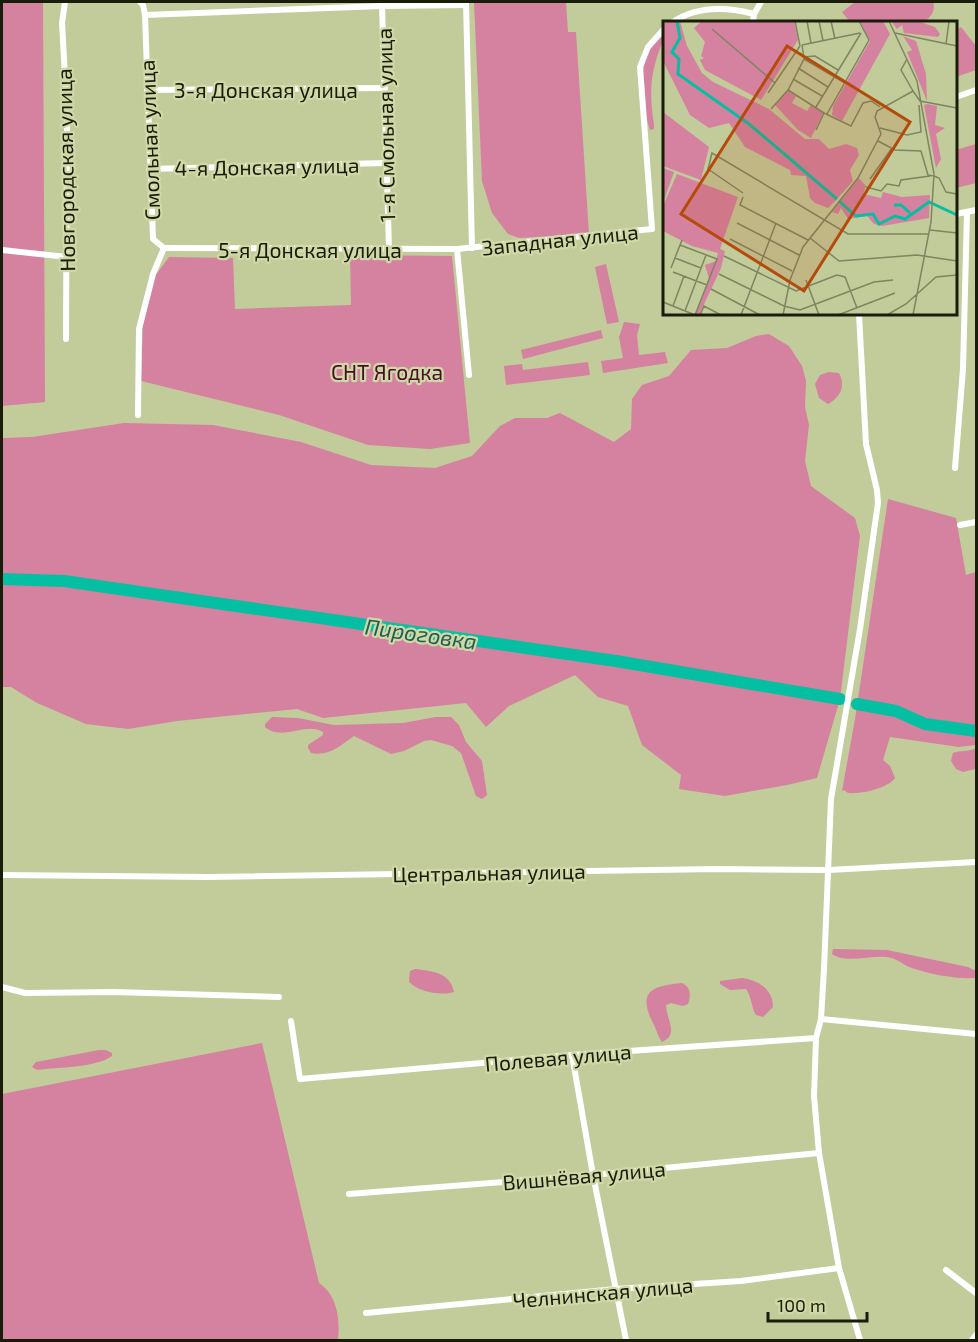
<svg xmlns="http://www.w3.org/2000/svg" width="978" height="1342" font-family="'Exo 2',sans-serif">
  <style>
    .green { fill: #d581a0 }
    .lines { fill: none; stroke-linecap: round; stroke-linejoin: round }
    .river { stroke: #05bfa2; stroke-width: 12 }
    .minor { stroke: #fff; stroke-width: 6 }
    .labels { text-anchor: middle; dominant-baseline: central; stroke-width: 4.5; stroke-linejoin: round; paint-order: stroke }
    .street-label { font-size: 21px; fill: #191c09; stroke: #cfd8a6 }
    .park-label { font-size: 21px; fill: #4b0c2a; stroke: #cfd8a6 }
    .water-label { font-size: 22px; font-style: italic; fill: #225e51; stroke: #cfd8a6 }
    .inset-river { fill: none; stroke: #05bfa2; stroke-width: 3 }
    .inset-road { fill: none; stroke: #7e8560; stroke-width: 1.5 }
    .view { fill: #b44a0b; fill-opacity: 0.15; stroke: #b44a0b; stroke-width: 3 }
    .inset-edge { fill: none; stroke: #191c09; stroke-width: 3 }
  </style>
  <rect width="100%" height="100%" fill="#c2cb9a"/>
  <g class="green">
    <path d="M2,2H43L45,402L2,406Z"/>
    <path d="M474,2H566L568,32H576L589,234L519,238L508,234L492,213L482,181Z"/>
    <path d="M855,2H933C936,10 931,17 924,22H850L842,12Z"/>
    <path d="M961,27L976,46V70L956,77V30Z"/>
    <path d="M661,36L664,38C650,73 649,88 654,125V129L650,130C642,103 635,55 661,36Z"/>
    <path d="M976,144V183L956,188V150Z"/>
    <path d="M350,255L452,256L470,443L430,449L368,445L279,415L141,381L143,325L155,276L169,257L233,258L235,309L351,305Z"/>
    <path d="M606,264L619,322L607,324L595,267Z"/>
    <path d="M624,322L640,324L637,335L639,355L665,352L668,363L603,373L601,361L623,358L619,337Z"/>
    <path d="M601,330L603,338L523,359L521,350Z"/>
    <path d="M769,334L789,346L802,366L806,381L805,407L809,425L805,461L811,486L855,518L860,536L840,699L817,778L787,785L725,796L679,789L681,775L642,745L628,706L598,697L575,675L509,706L486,727L466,703L323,718L297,709L177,721L128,729L86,724L37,703L11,687H2V438L32,437L124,423L213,425L301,442L371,465L435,468L472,456L500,426L515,418H547L560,413L614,442L631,429L632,399L642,385L669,376L691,350L727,348L756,336Z"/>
    <path d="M588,362L590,375L506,385L504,366L522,364L523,370Z"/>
    <path d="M829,372L839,373C846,387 840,397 828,404L819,398L815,384L820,375Z"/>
    <path d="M888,499L956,518L966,575L976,572V745L959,747L890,737L883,760L890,766L895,778C887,789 861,794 848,793L844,790L842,791L855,719Z"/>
    <path d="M272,717L298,718L334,725L403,723L436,717H451L459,725L466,742L482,761L487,795L482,799L476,796L461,753L452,746L431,740L424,741L404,751L391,754L354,736C341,745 329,757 311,753L308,748V745L323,735V732C306,721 283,742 265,727V724Z"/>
    <path d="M976,748L975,769L963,772L956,769L951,761L953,753C961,750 968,752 976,748Z"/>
    <path d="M833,949L887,950L968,967L976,971V978C955,979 933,975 912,968C903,965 897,958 887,957C870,955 846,964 832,954Z"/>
    <path d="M415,969C432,971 450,972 454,992C440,996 419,992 409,982L410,971Z"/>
    <path d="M742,978C758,980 773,989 773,1007L763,1017L756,1015C751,1007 752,997 746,989L730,990L720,984V981Z"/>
    <path d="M682,983C691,987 691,995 688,1004L683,1006L671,1003L666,1005C667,1021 679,1035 662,1042C658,1037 657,1031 654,1025C637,992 650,986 682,983Z"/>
    <path d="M262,1043L319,1283C338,1296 340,1320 338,1340H2V1094Z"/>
    <path d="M99,1050H106L112,1053V1056C95,1068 58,1067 37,1070L32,1067L36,1062Z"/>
  </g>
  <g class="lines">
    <g class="river">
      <path d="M2,579L64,581L616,661L840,699"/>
      <path d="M857,704L896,711L925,724L976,731"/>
    </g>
    <g class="minor">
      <path d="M65,2L62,23L67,112L66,339"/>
      <path d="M466,2L472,248"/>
      <path d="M382,4L389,249"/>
      <path d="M145,15L382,6L466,5"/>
      <path d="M673,22C697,6 727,7 754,14"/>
      <path d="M753,22L754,14L761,2"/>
      <path d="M147,90L385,88"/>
      <path d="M956,97L976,90"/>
      <path d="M149,169L386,163"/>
      <path d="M956,214L976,210"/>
      <path d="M164,248L457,249"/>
      <path d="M2,250L67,257"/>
      <path d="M859,314L866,444L877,490L878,503L860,629L831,799L824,969L821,1019L816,1038L814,1096L819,1153L839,1268L860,1340"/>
      <path d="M469,375L457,249L652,229L640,67L648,47L664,29"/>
      <path d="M138,415L139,329L153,274L164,248L153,239L145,15L143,5L140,2"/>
      <path d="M955,468L963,369L967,212"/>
      <path d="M960,525L976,522"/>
      <path d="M2,875L209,877L717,869L829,870L976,862"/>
      <path d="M2,987L25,993L115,992L279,997"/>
      <path d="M821,1019L976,1034"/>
      <path d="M291,1021L300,1079L572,1055L816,1038"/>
      <path d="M572,1055L593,1175L626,1340"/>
      <path d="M349,1194L593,1175L819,1153"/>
      <path d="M946,1270L976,1293"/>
      <path d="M366,1313L616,1289L741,1281L839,1268"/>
      <path d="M972,1340L976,1335"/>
    </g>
  </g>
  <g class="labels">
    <g class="street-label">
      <text x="266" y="89">3-я Донская улица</text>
      <text transform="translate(385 125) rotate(-91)">1-я Смольная улица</text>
      <text transform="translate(149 140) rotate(-92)">Смольная улица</text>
      <text transform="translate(267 166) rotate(-1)">4-я Донская улица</text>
      <text transform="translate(65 170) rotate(-91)">Новгородская улица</text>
      <text transform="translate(560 239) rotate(-6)">Западная улица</text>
      <text x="310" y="249">5-я Донская улица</text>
      <text transform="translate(489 872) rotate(-1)">Центральная улица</text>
      <text transform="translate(558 1057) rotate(-5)">Полевая улица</text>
      <text transform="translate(584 1175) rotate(-5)">Вишнёвая улица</text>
      <text transform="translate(603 1292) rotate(-5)">Челнинская улица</text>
    </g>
    <g class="park-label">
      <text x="387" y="371">СНТ Ягодка</text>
    </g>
    <g class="water-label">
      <text transform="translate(421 633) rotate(8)">Пироговка</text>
    </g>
  </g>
  <g transform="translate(663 21)">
    <rect width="294" height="294" fill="#c2cb9a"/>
    <path d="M0,0H17L24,25L39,52L50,61L106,88L142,118H156L166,128L183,123L194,127L196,134L187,149L190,160L174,178L165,187L152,182L147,177L143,155L128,154L127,149L82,126L66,102L46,107L27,94L0,40ZM39,0H131L135,19L98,79L42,49L37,39L41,37L38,35L42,21L31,7ZM197,0H220L227,13L179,100L169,94L170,85L207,20ZM228,0L257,1L272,6L277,13L275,16L241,12L239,4L234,8ZM240,15L253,20L263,53L264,80L244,31L249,29ZM125,70L133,75L129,82L144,90L148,84L160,92L148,117L135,109L112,84ZM264,83L274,85L272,104L282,107L273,113L278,138L273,147L261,84ZM0,91L46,126L38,159L0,145ZM0,147L11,151L0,182ZM14,153L75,176L57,228L62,230L58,247L36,294H32L46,258L42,244L53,240L55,232L29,225L0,210V185ZM196,157L203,165L200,173L218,177L220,171L239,176L267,174L266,197L219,205L211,203L204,195L185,198L178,187L175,193L169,191Z" fill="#d581a0"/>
    <path class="inset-river" d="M14,0L17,17L9,31L16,38L15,53L86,103L174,178M176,180L193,195L210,193L216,203L232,195L242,198L266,181L294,194M231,184H238L247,192"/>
    <path class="inset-road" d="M132,0L137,25M144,0L148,22M156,0L160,20M168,0L172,18M226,0L254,60L271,153L268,201L250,294M49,8L112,62M232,12L294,25M283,23L286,0M139,24L197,12M141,36L152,35L175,49M141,38L182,62M244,38L238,49L250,70M135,47L165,66M130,58L159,75M125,69L161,92M105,72L137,25M153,86L198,12M108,88L125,69L141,38L139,24M164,93L206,19L196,0M217,107L244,114L258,111L256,84M153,109L161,92L188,105L200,82L208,80L217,86M215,120L232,129L258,130L265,154L271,155M271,155L276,157L283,171L294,173M207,158L229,127M203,166L218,170L224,163L236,165L238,159L267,155M80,172L45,148L49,132L185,213H266M80,176L77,184L145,219M74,202L136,234M267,209L294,212M147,217L176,240L254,234L294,240M67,218L129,250M17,224L54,238L32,294M61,235L133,270L174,254M12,237L38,247M8,247L19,219M10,251L44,264M56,253L121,285L137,289L211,261L230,259M174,254L182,256L194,287M143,259L156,294M48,268L97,294M0,281L32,294M10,285L21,255M22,290L43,234M37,294L41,285L58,294M78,294L113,202M120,294L127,259L140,226L195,157L218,113L212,96L214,90L250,70L257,80L294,87M175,294L232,272M224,294L243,283L273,256L294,254"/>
    <path class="view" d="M124,25L247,101L141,270L18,193Z"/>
    <rect width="294" height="294" class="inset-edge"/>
  </g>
  <rect width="978" height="1342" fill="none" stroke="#191c09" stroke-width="6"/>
  <path d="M768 1312v9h99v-9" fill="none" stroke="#191c09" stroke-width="3"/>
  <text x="777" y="1312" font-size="18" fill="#191c09" stroke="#cfd8a6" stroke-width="4.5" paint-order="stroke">100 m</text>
</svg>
